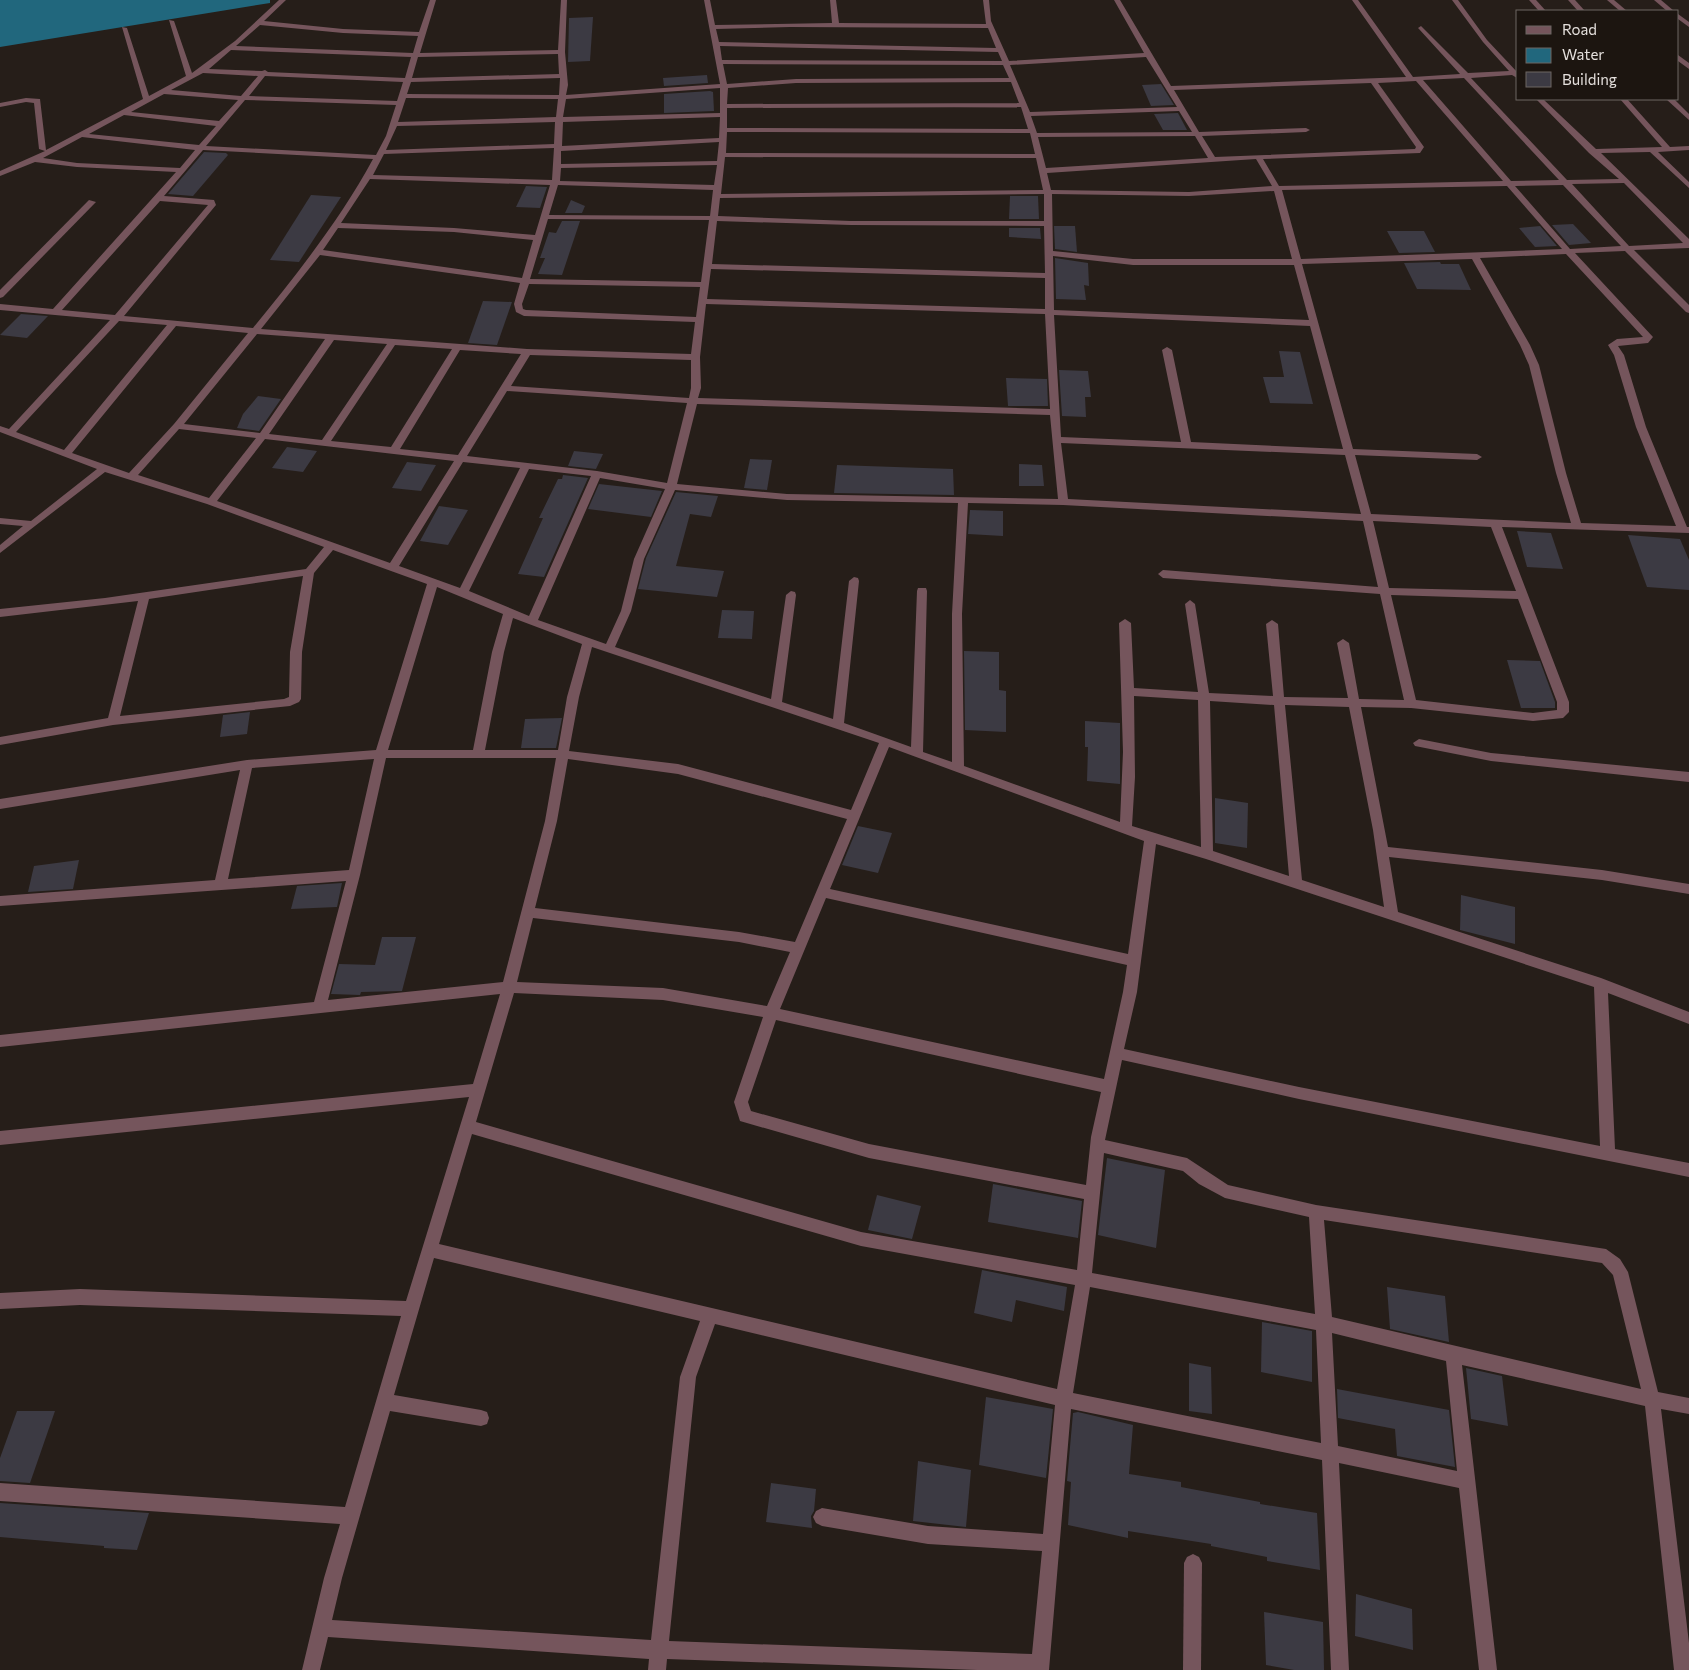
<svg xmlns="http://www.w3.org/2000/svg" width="1689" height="1670" font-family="Commissioner,sans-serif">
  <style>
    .water { fill: #21677d }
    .building { fill: #3c3a43 }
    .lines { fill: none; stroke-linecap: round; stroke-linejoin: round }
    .minor { fill: #75555c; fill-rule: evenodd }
  </style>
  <rect width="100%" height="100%" fill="#261e19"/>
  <path class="water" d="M0,0H270V3L0,47Z"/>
  <g class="building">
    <path d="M593,17L590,61L568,62L569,18Z"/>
    <path d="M707,75L708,83L664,86L663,78Z"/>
    <path d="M1161,84L1174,105L1151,106L1142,85Z"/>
    <path d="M710,91L713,92L714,111L664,113V94Z"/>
    <path d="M1178,113L1187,130H1163L1154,114Z"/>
    <path d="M204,152L226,153L228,155L193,196L168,194Z"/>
    <path d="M526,186L547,187L540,208L516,207Z"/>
    <path d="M311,195L341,197L299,262L270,260Z"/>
    <path d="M1010,196H1038L1039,219H1009Z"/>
    <path d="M571,200L585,206L582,213H565Z"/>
    <path d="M562,221H580L562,275L538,274L545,258H540L549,232L556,233Z"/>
    <path d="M1573,224L1591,243L1569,245L1552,225Z"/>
    <path d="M1054,226H1075L1077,252L1055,249Z"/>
    <path d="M1540,226L1557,246L1535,247L1519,228Z"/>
    <path d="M1009,228H1040L1041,239L1009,237Z"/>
    <path d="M1387,231H1424L1435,252L1399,253Z"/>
    <path d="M1055,258L1088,263L1089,286L1084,285L1086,300L1056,299Z"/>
    <path d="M1440,262L1441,264H1459L1471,290L1417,289L1404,263Z"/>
    <path d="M483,301L512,302L497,345L468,343Z"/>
    <path d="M21,314L48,316L27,338L0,335Z"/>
    <path d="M1279,351L1300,352L1313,404L1270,403L1263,377H1284Z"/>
    <path d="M1059,370L1088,371L1091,397H1085L1086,417L1062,416Z"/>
    <path d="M1006,378L1047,379L1048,406H1008Z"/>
    <path d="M258,396L281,399L259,431L237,428L243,414Z"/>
    <path d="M287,447L317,451L303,472L272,468Z"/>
    <path d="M574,451L603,454L596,469L568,466Z"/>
    <path d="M750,459L772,460L767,490L744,488Z"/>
    <path d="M407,462L436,465L421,491L392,488Z"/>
    <path d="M1019,464L1042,465L1044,486H1019Z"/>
    <path d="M837,465L953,469L954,495L834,493Z"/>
    <path d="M563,475L588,478L544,577L518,574L543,518H539L558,479H562Z"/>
    <path d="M599,484L662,491L651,517L588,509Z"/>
    <path d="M676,492L718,496L711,517L690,514L676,566L724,571L717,597L638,589L646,558Z"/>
    <path d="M439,506L468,510L448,545L420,541Z"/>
    <path d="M970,510L1003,511V536L968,534Z"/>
    <path d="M1517,531L1551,533L1563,569L1527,567Z"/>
    <path d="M1628,535L1680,539L1689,560V590L1647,587Z"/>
    <path d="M722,610L754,611L752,639L718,638Z"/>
    <path d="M964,651L999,652V690L1006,691V732L965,730Z"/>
    <path d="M1507,660L1540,661L1555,702V708H1521Z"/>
    <path d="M250,712L247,734L220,737L223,715Z"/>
    <path d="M562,718L556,748H521L525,719Z"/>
    <path d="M1085,721L1120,723V784L1087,781L1088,747H1085Z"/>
    <path d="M1215,798L1248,803L1247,848L1215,843Z"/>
    <path d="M858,826L892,833L878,873L842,865Z"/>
    <path d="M79,860L73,889L28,892L34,866Z"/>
    <path d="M342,883L337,907L291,909L297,886Z"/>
    <path d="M1461,895L1515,907V944L1460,930Z"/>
    <path d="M382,937H416L402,991L361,992L360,995L331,994L339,964L375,965Z"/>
    <path d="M1107,1158L1165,1170L1156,1248L1098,1235Z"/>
    <path d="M993,1184L1082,1201L1078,1238L988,1222Z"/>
    <path d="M877,1195L921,1206L912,1239L868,1230Z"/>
    <path d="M982,1270L1067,1287L1064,1311L1016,1300L1012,1322L974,1313Z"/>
    <path d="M1387,1287L1445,1296L1449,1342L1390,1329Z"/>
    <path d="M1262,1322L1312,1331V1382L1261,1372Z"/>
    <path d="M1189,1363L1211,1367L1212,1414L1189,1411Z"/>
    <path d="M1466,1368L1502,1376L1508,1426L1471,1419Z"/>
    <path d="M1337,1389L1449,1410L1455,1467L1397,1456L1395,1429L1338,1418Z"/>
    <path d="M986,1397L1053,1409L1046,1478L979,1465Z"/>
    <path d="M17,1411H55L30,1483L0,1481V1458Z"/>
    <path d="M1078,1412L1133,1425L1129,1474L1181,1482V1487L1260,1502V1504L1317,1513L1320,1570L1267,1561V1557L1211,1546V1544L1128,1531V1538L1068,1525L1071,1482L1067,1481L1073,1413Z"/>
    <path d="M918,1461L971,1470L966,1527L913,1521Z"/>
    <path d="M771,1483L816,1489L814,1511L811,1516L812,1528L766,1522Z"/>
    <path d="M0,1503L149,1513L137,1550L104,1548V1546L0,1537Z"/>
    <path d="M1356,1594L1412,1609L1413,1650L1355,1636Z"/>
    <path d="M1264,1612L1323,1622L1324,1670H1294L1266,1665Z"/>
  </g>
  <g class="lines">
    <g class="minor">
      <path d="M279,0H286L264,21L343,29L419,32L430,0H436L420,53L558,50L561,0H567L565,52L568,85L566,95L720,84L704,0H710L715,25L832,23L830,0H836L839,23L986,24L983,0H989L991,21L1009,61L1144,53L1114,0H1120L1171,86L1406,77L1352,0H1358L1413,77L1460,74L1419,29L1418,28L1421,26L1468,73L1509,71L1483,42L1452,0H1458L1487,40L1518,73L1517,78L1512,75L1471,78L1567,180L1619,179L1589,153L1536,99H1543L1596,149L1662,147L1620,99H1627L1670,147L1689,146V150L1658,152L1689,182V188L1650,152L1601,153L1689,239V248L1634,250L1689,305V313L1686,312L1625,251L1575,253L1653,337L1648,343L1618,346L1624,355L1646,427L1687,527H1689V533L1502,527L1569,702V712L1563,718L1533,721L1411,708L1361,707L1388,847L1602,870L1689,884V894L1602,880L1389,857L1398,912L1601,978L1689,1012V1024L1608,993L1615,1149L1689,1163V1177L1299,1099L1122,1060L1105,1140L1187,1158L1228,1185L1316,1205L1606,1249L1620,1259L1628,1272L1658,1392L1689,1398V1414L1661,1409L1689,1643V1670H1674L1645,1406L1462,1365L1497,1670H1479L1459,1488L1339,1463L1349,1670H1331L1322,1460L1071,1409L1049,1670H977L667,1659L666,1670H648L649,1659L328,1637L320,1670H302L324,1578L340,1524L0,1501V1483L345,1507L401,1316L80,1305L0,1309V1293L80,1289L406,1301L469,1097L0,1145V1131L473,1084L500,994L0,1047V1035L314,1002L346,881L0,906V896L215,880L240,770L0,809V799L247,760L376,750L427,584L333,550L314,573L302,652L301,699L299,702L290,706L113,725L0,745V737L108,718L138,601L0,617V609L105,598L306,569L324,547L207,504L105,472L0,553V545L23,526L0,524V518L31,521L97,469L0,432V426L9,429L110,320L0,310V304L53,309L176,172L77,167L35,162L0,176V171L45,151L39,149L34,103L26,102L0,107V103L26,98L40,99L46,150L143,99L122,27L127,28L149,96L186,76L169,20L174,21L192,73L235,41ZM260,25L343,33L418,36L413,53L236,46ZM790,27L988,28L996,48L719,42L716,29ZM720,46L998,52L1002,61L722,60ZM231,50L411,57L405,78L268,72L265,70L262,71L209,69ZM558,54L559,74L412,78L418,57ZM1146,57L1177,107L1030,112L1010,65ZM723,64L1003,65L1009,78L796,79L727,84ZM203,73L258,76L241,96L171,90ZM265,76L403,82L397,101L249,96ZM560,78L559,95L407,94L411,82ZM1464,78L1559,180L1511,181L1423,80ZM1416,81L1503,181L1279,186L1263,159L1420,153L1424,147L1378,83ZM1011,82L1019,103L727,104L728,88L796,83ZM1371,83L1416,147L1415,149L1215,157L1202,136L1306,132L1310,130L1306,128L1199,132L1174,90ZM720,88V113L563,117L566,99ZM164,94L238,100L219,121L131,112ZM406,98L558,99L556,117L398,122ZM245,100L396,105L386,136L376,155L206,146ZM1021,107L1028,129L727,128V108ZM1179,111L1192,132L1037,133L1031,116ZM124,115L216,126L199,145L89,134ZM720,117L719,138L562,146L563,122ZM555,122L554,144L386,150L397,126ZM727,132L1030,133L1035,154L726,153ZM1195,136L1208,158L1046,168L1038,137ZM82,137L195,150L180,168L77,163L43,158ZM719,142L717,161L561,164V151ZM554,148L552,180L373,175L384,154ZM203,150L373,159C340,220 297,274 253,328L124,316L216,205L214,200L164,196ZM725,157L1036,158L1043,190L721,194ZM1256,159L1272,186L1189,192L1051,190L1047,173ZM717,165L714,185L560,181L561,168ZM370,179L550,185L535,235L454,228L341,223ZM1624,183L1683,243L1629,246L1572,184ZM558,185L713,190L710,216L549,215ZM1563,185L1621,246L1570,249L1515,186ZM1507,186L1562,249L1301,259L1282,190ZM1274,191L1292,259H1133L1053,251L1052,194L1189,196ZM1044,194V221H851L718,216L720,198ZM160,201L208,205L115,315L62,310ZM548,219L709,220L701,282L530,279ZM717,221L851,225L1044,226L1045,273L712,264ZM338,228L454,232L533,240L522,278L323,250ZM1566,254L1643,337L1617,339L1608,345L1614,355L1636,427L1676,526L1581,523L1566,473L1539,365L1530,345L1480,258ZM320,255L520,283L514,304L516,312L524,316L695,322L691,354L527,349L261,329ZM1053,256L1133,265H1294L1309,320L1054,310ZM1472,259L1520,345L1529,365L1556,473L1571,523L1371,514L1355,455L1477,460L1482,457L1477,454L1353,449L1302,264ZM711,269L1045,278V309L707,299ZM529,284L700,287L696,317L526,310L523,309L522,304ZM706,304L1045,314L1050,409L698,398L701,388L700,357ZM1054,315L1310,326L1343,449L1191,442L1172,350L1167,347L1162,350L1181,442L1061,437ZM119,321L167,325L64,450L16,432ZM176,326L248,333L174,424L129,473L72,453ZM257,334L325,339L260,433L184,424ZM334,340L387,344L322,440L269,434ZM395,345L452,349L391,447L331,441ZM460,350L521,354L458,455L400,449ZM530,355L691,360V388L689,398L511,386ZM507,391L687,403L667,483L597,471L467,456ZM697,404L1050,415L1058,499L787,494L677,484ZM179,429L256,438L209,498L138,475ZM265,439L454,461L390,563L217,501ZM1061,443L1345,455L1361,514L1068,499ZM463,462L520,468L460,588L399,566ZM529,469L591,476L529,616L469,591ZM600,478L665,489L634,559L621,611L606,644L538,620ZM675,490L787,500L958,503L952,614V762L923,752L927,591L926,588H918L917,591L911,747L844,723L859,581L858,578L854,577L849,581L833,719L782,702L796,595L795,592L791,591L786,595L771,699L615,647L631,611L644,559ZM968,503L1063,505L1363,521L1378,587L1163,570L1158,574L1163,578L1380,594L1404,700L1359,699L1349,643L1343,639L1337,643L1348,698L1284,697L1278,624L1272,620L1266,624L1273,696L1209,693L1195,604L1190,600L1185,604L1198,692L1134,688L1131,623L1125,619L1119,623L1123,752L1120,822L964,766L962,614ZM1373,521L1491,527L1516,591L1389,588ZM303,576L290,652L289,697L284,699L120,716L149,599ZM437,587L503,614L492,652L473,750H388ZM1391,595L1518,599L1557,702V710L1533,713L1416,700ZM513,618L582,644L567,697L558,750H485L504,652ZM592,647L879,743L851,810L678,764L569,751L579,697ZM1134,696L1198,700L1201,847L1132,826L1135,777ZM1210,701L1274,705L1289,876L1213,851ZM1285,705L1349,707L1373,830L1384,907L1302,880ZM889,747L1144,841L1128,954L830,889ZM386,758H556L545,821L503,982L328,1000L360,875ZM374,759L349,870L228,879L252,768ZM568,759L678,774L847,819L795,942L739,932L535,908L557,821ZM1156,844L1206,859L1594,987L1600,1146L1299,1087L1124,1049L1137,992ZM826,898L1127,965L1123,992L1104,1079L780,1009ZM533,918L739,942L790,952L767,1006L663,988L517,982ZM514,993L663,1000L763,1017L734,1102L740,1121L869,1158L1084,1199L1077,1270L861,1232L476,1122ZM776,1020L1101,1092L1091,1137L1086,1185L869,1144L751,1111L748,1102ZM472,1134L861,1246L1075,1285L1057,1389L439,1244ZM1104,1153L1183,1171L1199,1184L1225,1198L1309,1217L1315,1314L1092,1273ZM1324,1220L1602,1263L1613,1275L1641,1389L1332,1317ZM434,1258L700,1321L680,1377L651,1640L332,1620L342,1578L390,1411L481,1426L487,1424L489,1418L487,1412L481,1410L394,1395ZM1090,1287L1316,1330L1321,1443L1073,1393ZM715,1324L1055,1405L1043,1534L928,1526L822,1508L816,1511L813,1517L816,1523L822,1526L928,1544L1042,1551L1032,1654L669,1641L696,1377ZM1332,1333L1446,1361L1457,1471L1338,1446Z"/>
      <path d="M1529,0H1536L1546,11H1539Z"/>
      <path d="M1568,0H1575L1585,11H1578Z"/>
      <path d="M1607,0H1614L1627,11H1620Z"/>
      <path d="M1654,0H1661L1674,11H1667Z"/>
      <path d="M1678,14L1689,22V27L1678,19Z"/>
      <path d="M1678,55L1689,63V69L1678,61Z"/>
      <path d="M1666,99H1674L1689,114V120Z"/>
      <path d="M89,200L96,202L3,297L0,298V290Z"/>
      <path d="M1419,739L1491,753L1689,772V782L1491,761L1415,746L1413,743Z"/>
      <path d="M1193,1554L1199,1557L1202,1563L1201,1670H1183L1184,1563L1187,1557Z"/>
    </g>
  </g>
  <rect x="1516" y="10" width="162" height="90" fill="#1c1510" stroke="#6c6662"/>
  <rect x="1526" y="26" width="25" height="8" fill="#75555c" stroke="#6c6662"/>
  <text x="1562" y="35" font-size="15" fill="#e4dfdc">Road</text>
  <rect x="1526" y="48" width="25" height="15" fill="#21677d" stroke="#6c6662"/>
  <text x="1562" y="60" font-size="15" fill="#e4dfdc">Water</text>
  <rect x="1526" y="72" width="25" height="15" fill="#3c3a43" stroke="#6c6662"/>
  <text x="1562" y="85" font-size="15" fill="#e4dfdc">Building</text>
</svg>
